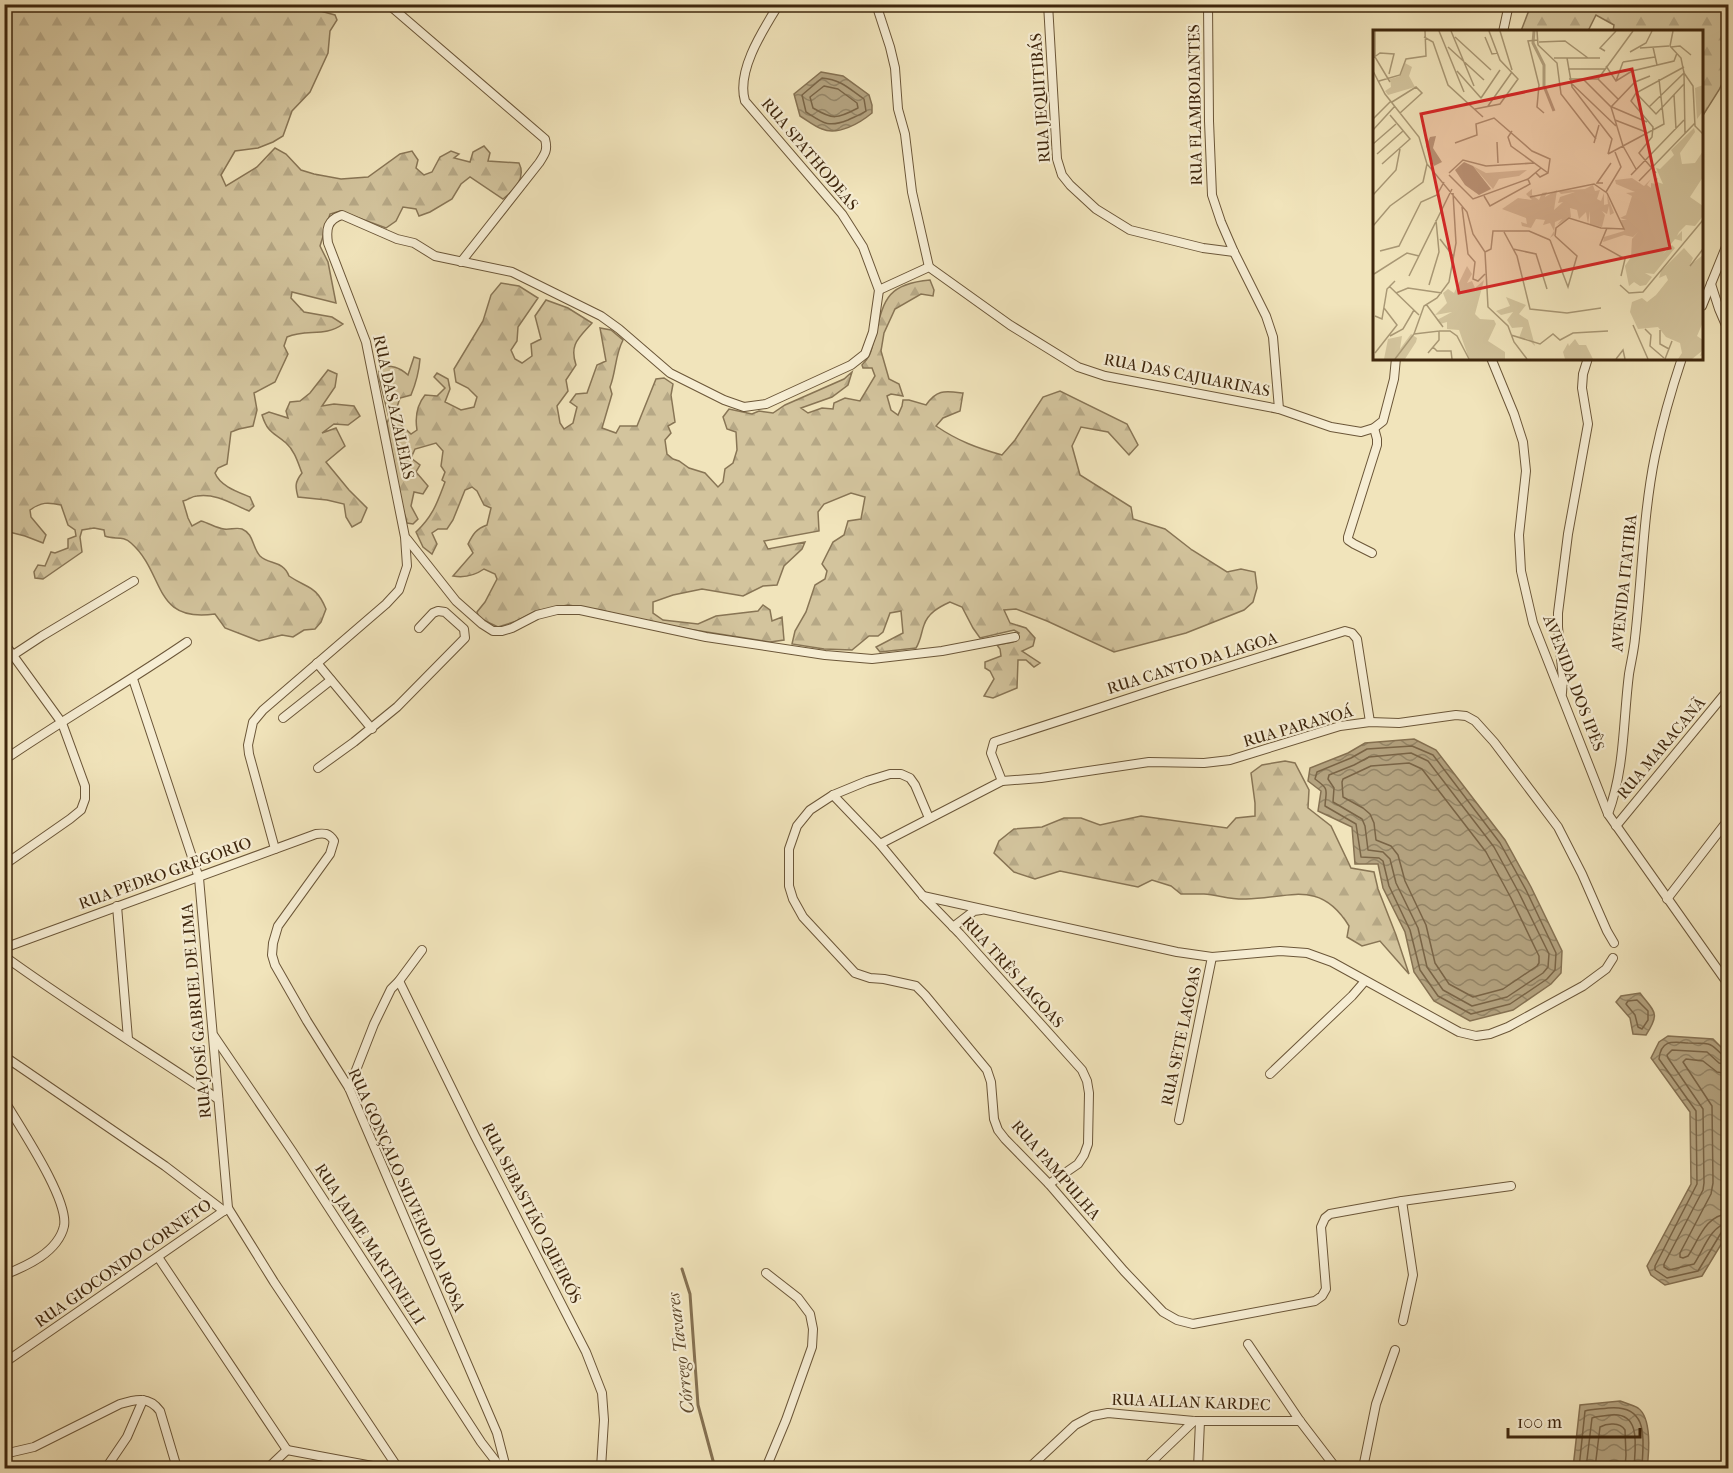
<svg xmlns="http://www.w3.org/2000/svg" width="1733" height="1473" font-family="'IM FELL French Canon',serif">
  <style>
    .forest { fill: url(#forest-firs); stroke: #887555; stroke-width: 1.5 }
    .water { fill: url(#water-waves); stroke: #857152; stroke-width: 1.5 }
    .lines { fill: none; stroke-linecap: round; stroke-linejoin: round }
    .shore { stroke: #796446; stroke-width: 1.5 }
    .stream { stroke: #857152; stroke-width: 3 }
    .minor-casing { stroke: #6b5638; stroke-width: 10 }
    .minor { stroke: #f6edd3; stroke-width: 8 }
    .labels { text-anchor: middle; dominant-baseline: central; stroke-width: 4.5; stroke-linejoin: round; paint-order: stroke }
    .street-label { font-size: 16px; fill: #3e260d; stroke: #f6edd3 }
    .water-label { font-size: 18px; font-style: italic; fill: #614c30; stroke: #f6edd3 }
    .inset-river { fill: none; stroke: #b4a380; stroke-width: 3 }
    .inset-road { fill: none; stroke: #a99875; stroke-width: 1.5 }
    .view { fill: #d62828; fill-opacity: 0.15; stroke: #d62828; stroke-width: 3 }
    .inset-edge { fill: none; stroke: #3e260d; stroke-width: 3 }
  </style>
  <defs>
    <pattern id="forest-firs" width="22" height="20" patternUnits="userSpaceOnUse" patternTransform="scale(1.5)"><rect width="22" height="20" fill="#d3c49d"/><path d="M5 1l3.5 6h-7zM16 11l3.5 6h-7z" fill="#b6a886"/></pattern>
    <pattern id="water-waves" width="16" height="10" patternUnits="userSpaceOnUse" patternTransform="scale(1.5)"><rect width="16" height="10" fill="#b4a380"/><path d="M0 5q4-4 8 0t8 0" fill="none" stroke="#948567"/></pattern>
  </defs>
  <rect width="100%" height="100%" fill="#f1e4bb"/>
  <filter id="stains"><feTurbulence type="fractalNoise" baseFrequency=".00333" numOctaves="4"/><feColorMatrix values="0 0 0 0 .2 0 0 0 0 .09 0 0 0 0 .02 0 0 0 .5 -.17"/></filter>
  <radialGradient id="worn" r=".72"><stop offset=".6" stop-color="#630" stop-opacity="0"/><stop offset="1" stop-color="#630" stop-opacity=".3"/></radialGradient>
  <g class="forest">
    <path d="M320,4V11L335,15L337,20L330,31L328,53L310,92L292,111L283,136L273,142L258,148L235,151L221,175L226,186L257,167L275,148L286,154L301,170L314,174L341,179L368,177L400,154L412,151L418,160L416,168L424,175L432,172L440,157L451,151L459,154L454,158L470,162L473,152L484,146L490,153L488,161L519,163C526,177 515,190 503,199L470,177L461,184L452,199L430,212L419,216L416,209L403,207L396,221L386,228L340,211L330,214L320,246L328,262L336,303L292,292L291,298L304,312L332,317L343,324C324,338 307,328 287,337L284,346L288,354L275,382L254,393L257,410L253,426L239,429L231,432L227,464L218,468L215,473C220,486 238,492 250,497L254,506L249,511C232,504 216,493 197,496C192,496 188,500 183,501L188,518L192,526L201,521C209,523 216,528 224,529C230,530 236,527 242,529C254,534 252,547 260,556C269,565 283,560 289,576C308,589 316,585 326,609L321,622L315,629L304,630L293,637L282,635L259,641L225,628L215,614C152,623 166,574 131,543C123,535 114,540 105,536L104,530L94,528L82,530L80,537L82,552L43,579L35,578L34,572L38,565L45,566L51,552L55,553L68,548V539L76,536L75,530L68,525L61,505C48,502 41,502 30,510L31,517L46,535L43,543L25,536L5,531L4,14L18,5Z"/>
    <path d="M1531,5H1728V71L1719,90L1702,117V32L1613,31L1614,25L1596,15L1588,31H1521Z"/>
    <path d="M930,280L934,290L933,296L921,294L895,309L884,333L881,351L889,379L899,384L903,396L891,394L887,396L891,410L898,415L902,406L903,400H909L926,405C937,389 945,391 963,393L960,411L943,418L936,426C958,441 977,448 1002,455L1015,440L1043,397L1060,391L1127,424L1138,445L1129,455L1108,432L1081,427L1072,446L1080,475L1131,507L1133,519L1165,529L1192,550L1227,572L1241,569L1255,572L1257,588L1253,602L1244,610L1186,633L1114,652L1047,621L1016,609L1004,610L1010,623L1026,628L1035,638L1033,646L1022,651L1040,663L1034,667L1026,660H1018L1017,688L993,698L984,696L994,679L990,671L985,668V662L1001,656L1000,649L997,645L1013,642L1019,633L1014,630L980,638L973,628L962,607L950,602C939,607 928,613 924,625C921,633 921,640 916,648L880,652L876,647L903,633L901,611L890,613L883,632L878,636H869L852,650L824,649L792,644L795,631L806,612L815,585L825,579L827,571L822,564L833,542L844,535L848,521L861,519L865,497L851,493L824,504L818,512L819,531L764,541L768,549L805,542L802,549L784,566L777,585L763,586L743,596L702,589L673,595L653,602V613L663,620L698,624L716,616L758,611L763,605L770,610L772,621L782,617L784,640L770,642L662,625L600,610L568,605L536,611L517,621L498,627L479,618L477,612L485,602L497,579L495,574L484,569C474,576 465,578 453,576L473,553L468,544C473,534 476,529 487,525L491,508L484,505L477,491L472,487L465,490L453,520L447,529H438L432,533L437,544L432,554L423,547L416,532C433,516 437,503 445,482L442,480L445,472L441,466L443,451L436,443L415,449L411,458L420,465L416,472L428,486L423,494L414,492L411,506L418,519L413,524L407,523L401,503L387,423L389,418L379,378V367C392,365 399,367 408,375L414,357L420,359C419,372 416,383 411,395L400,398L397,407L398,422L411,434L417,430C415,418 417,405 425,395L437,396L445,388L434,377L437,373L448,379L450,389L445,402L461,410L474,407L477,397L468,388L456,382L454,369L483,321L491,295L501,283L519,286L538,298L518,327L517,341L511,350L515,359L522,363L532,356L531,344L541,339L535,316L546,300L568,308L592,323C579,338 569,344 576,365L566,380L568,391L557,406L560,423L564,429L573,423L577,407L570,402L576,394L587,393L597,365L606,361L600,328L611,330L623,340C615,355 616,372 610,387L612,394L602,428L616,433L620,426H637L656,379L664,378L673,384L671,395L675,422L668,426L671,433L665,440L667,454L673,459L679,461L689,468L705,473L718,487L723,482L725,469L733,463L737,450L736,432L727,429L723,417L729,409L752,414L759,411L773,413L785,405L844,379L852,372L848,385L832,397L801,408L808,413L822,408L833,409L834,403L845,398L860,401L875,376L872,368H863L862,365C871,356 871,351 874,339C884,301 885,284 930,280Z"/>
    <path d="M328,370L337,374L335,387L322,406L334,404L354,406L360,416L348,425L334,424L322,433L336,428L345,446L326,462L349,490L367,508L361,522L352,527L346,517L344,504L327,500L298,497C295,486 295,482 302,473C298,463 295,451 286,443C274,432 268,434 262,415L269,412L288,418L286,411L290,402L300,401L310,393Z"/>
    <path d="M1285,761L1295,763L1309,790L1308,808L1331,826L1351,868L1374,872L1378,889L1396,935L1409,974L1380,941L1362,946L1347,937L1349,926C1320,879 1290,898 1246,899C1232,900 1218,895 1204,894C1196,894 1189,894 1181,894L1171,886L1152,880L1138,887L1060,871L1035,879L1014,872L994,853L999,841L1014,829L1042,827L1064,818H1081L1100,825L1141,816L1227,828L1236,818L1255,816V803L1251,773L1262,765Z"/>
  </g>
  <g class="water">
    <path d="M821,72L843,76L869,95L872,105V113C860,123 838,136 822,129C814,126 807,120 800,116L794,94Z"/>
    <path d="M1414,739L1436,750L1505,840L1531,887L1562,951L1561,973L1551,984L1513,1010L1470,1021L1434,1001L1414,972L1405,932L1383,888L1378,864H1355L1352,827L1318,811L1321,791L1308,781L1310,768L1348,753L1365,743Z"/>
    <path d="M1640,993C1654,1012 1661,1012 1646,1035L1633,1034L1630,1018L1616,1002L1621,996Z"/>
    <path d="M1668,1036L1713,1039L1728,1054V1233L1702,1276L1665,1285L1651,1275L1647,1266L1691,1184L1690,1112L1651,1058L1659,1042Z"/>
    <path d="M1620,1401C1625,1403 1633,1405 1638,1408C1652,1418 1649,1453 1647,1468H1573L1580,1405Z"/>
  </g>
  <g class="lines">
    <g class="shore">
      <path d="M822,78C842,80 848,88 864,99L866,111C860,115 854,117 848,120C828,128 823,123 806,112L802,95Z"/>
      <path d="M824,86L838,89L857,103L858,108C837,119 833,120 813,108L810,97Z"/>
      <path d="M1412,746L1433,755L1500,843L1526,890L1556,953L1555,970L1547,979L1510,1004L1471,1014L1438,996L1420,970L1410,930L1389,886L1383,861L1379,858L1361,857L1356,824L1325,806C1326,789 1330,790 1315,779L1317,772L1351,758L1367,749Z"/>
      <path d="M1411,753L1428,761L1494,847L1519,893L1549,954L1548,967L1543,973L1507,997L1472,1006L1443,990L1427,967L1418,928L1396,883L1390,859L1383,852L1368,850L1365,826L1362,819L1333,802L1334,788L1328,779L1329,775L1354,765L1369,757Z"/>
      <path d="M1409,763L1422,769L1486,852L1511,898L1539,956V963L1537,966L1503,989L1473,997L1449,984L1435,963L1426,925L1405,881L1398,855L1391,846L1376,840L1374,823L1370,814L1363,808L1343,797L1342,782L1343,779L1371,766Z"/>
      <path d="M1637,1000L1648,1011V1020L1642,1029L1638,1027L1635,1015L1626,1004L1628,1001Z"/>
      <path d="M1728,1057C1719,1056 1717,1046 1708,1044C1702,1043 1695,1043 1688,1043C1673,1042 1661,1039 1659,1059L1696,1111L1697,1184L1655,1266V1270L1667,1278L1698,1271L1721,1233L1728,1231"/>
      <path d="M1728,1065L1719,1063L1707,1052L1672,1050L1667,1055L1668,1058L1703,1109L1704,1183L1703,1190L1664,1264V1267L1669,1270L1694,1264C1703,1251 1711,1225 1728,1223"/>
      <path d="M1728,1074L1717,1072L1703,1061L1686,1059L1683,1062L1712,1106L1713,1183L1711,1194L1680,1253V1257L1683,1258L1688,1256C1699,1239 1706,1215 1728,1214"/>
      <path d="M1579,1468L1585,1411C1592,1409 1601,1409 1608,1408C1650,1404 1643,1440 1642,1468"/>
      <path d="M1586,1468L1592,1418C1598,1416 1605,1416 1611,1415C1642,1412 1635,1448 1634,1468"/>
      <path d="M1595,1468L1600,1427C1607,1423 1620,1422 1625,1430L1626,1455L1625,1468"/>
    </g>
    <path class="stream" d="M682,1269L690,1294L698,1405L715,1468"/>
    <g class="minor-casing">
      <g id="minor">
        <path d="M388,4L545,139C548,150 545,154 539,163L461,262"/>
        <path d="M876,4L890,47L895,68L898,109L905,134L912,192L929,267"/>
        <path d="M1048,4L1057,159L1062,175L1070,185L1096,209L1130,230L1203,248L1234,252"/>
        <path d="M1208,4L1209,121L1212,195L1221,222L1234,252L1266,316L1273,337L1279,409"/>
        <path d="M1503,32L1509,4"/>
        <path d="M1711,284L1719,309L1728,330"/>
        <path d="M879,290L929,267L1010,325L1078,367L1105,376L1279,409L1331,427L1361,432L1374,428L1383,421L1394,379L1396,358"/>
        <path d="M1702,306L1728,242"/>
        <path d="M1491,358L1514,414L1523,442L1526,471L1519,535L1521,571L1533,623L1608,814L1728,984"/>
        <path d="M407,539L456,601L482,624L493,631H502L512,628L537,615L557,610H580L706,637L825,655L872,659L942,651L1015,637"/>
        <path d="M1372,553L1354,544L1348,540V537L1377,445V439L1374,428"/>
        <path d="M4,643L62,723L85,786V799L81,810L70,819L4,865"/>
        <path d="M4,661L42,636L134,581"/>
        <path d="M317,663L372,729"/>
        <path d="M133,679L199,878L228,1208L274,1282L398,1468"/>
        <path d="M1562,693L1563,679L1558,627V613L1568,534L1588,424L1582,388L1583,374L1588,358"/>
        <path d="M283,718L331,680"/>
        <path d="M4,760C64,719 127,683 187,642"/>
        <path d="M318,768L354,742L397,707L465,638L464,629L445,612L438,611L433,613L419,628"/>
        <path d="M1002,781L991,753L994,742L1167,686L1345,631L1352,633L1357,639L1370,722"/>
        <path d="M833,795L880,844L923,896L960,934L1082,1070L1087,1081L1089,1093L1088,1144L1084,1155L1078,1164L1049,1184"/>
        <path d="M1608,814C1625,768 1623,721 1629,674C1631,662 1634,650 1635,638C1642,577 1643,515 1655,456C1662,423 1671,391 1682,358"/>
        <path d="M929,818L915,785L910,778L901,774H890L867,781L833,795L810,810L797,826L789,849V886L793,899L803,917L855,973L870,978L884,979L916,986L925,995L987,1070L991,1082L994,1119L998,1130L1005,1139L1049,1184L1124,1271L1163,1312L1177,1320L1193,1324L1315,1301L1322,1296L1326,1289L1321,1227L1325,1218L1330,1214L1402,1201L1511,1186"/>
        <path d="M1616,826L1728,690"/>
        <path d="M880,844L1002,781L1041,778L1149,762L1204,763L1230,760L1340,726L1370,722L1399,723L1456,715L1466,716L1475,721L1494,742L1558,827L1582,874L1607,931L1614,943"/>
        <path d="M275,849L249,754L248,745L253,722L263,710L386,604L399,590L407,566L405,537L366,342L328,243C326,229 327,220 342,215L397,239L414,243L435,256L512,272L601,316L619,329L670,373L724,400L744,407L766,404L851,365L865,354L873,332L879,290L863,247L842,214L745,101C736,71 763,30 779,4"/>
        <path d="M923,896L1177,952L1212,957L1280,951L1307,953L1332,962L1459,1032L1476,1036L1490,1034L1508,1027L1583,986L1606,969L1613,958"/>
        <path d="M1667,899L1728,820"/>
        <path d="M117,906L128,1039"/>
        <path d="M953,927L974,911L981,910"/>
        <path d="M4,948L316,834C325,833 329,833 334,841L330,854L278,926L273,943L272,955L275,965L307,1021L349,1088L497,1433L506,1468"/>
        <path d="M4,956C74,1007 147,1051 218,1099"/>
        <path d="M399,981L475,1136L586,1352L602,1393L604,1420L601,1468"/>
        <path d="M214,1036L292,1151L481,1442L501,1468"/>
        <path d="M4,1056L165,1166L224,1211"/>
        <path d="M1270,1074L1352,996L1365,981"/>
        <path d="M349,1088L374,1024L391,989L399,981L422,950"/>
        <path d="M4,1100C19,1126 69,1199 64,1226C58,1252 27,1266 4,1275"/>
        <path d="M1179,1120L1212,957"/>
        <path d="M1402,1201L1413,1275L1403,1321"/>
        <path d="M158,1257L287,1450"/>
        <path d="M766,1273L798,1298L810,1314L813,1329L812,1347L786,1420L766,1468"/>
        <path d="M1248,1344L1300,1421L1336,1468"/>
        <path d="M4,1363L228,1208"/>
        <path d="M287,1450L383,1468"/>
        <path d="M4,1454L34,1447L120,1404C136,1399 149,1396 160,1411L177,1468"/>
        <path d="M106,1468L127,1437L143,1400"/>
        <path d="M268,1468L287,1450"/>
        <path d="M1029,1468L1075,1425L1092,1416L1108,1413L1194,1421H1300"/>
        <path d="M1145,1468L1194,1421"/>
        <path d="M1198,1468L1200,1421"/>
        <path d="M1363,1468L1376,1404L1395,1350"/>
      </g>
    </g>
    <use href="#minor" class="minor"/>
  </g>
  <g class="labels">
    <g class="street-label">
      <text transform="translate(1040 98) rotate(-94)">RUA JEQUITIBÁS</text>
      <text transform="translate(1195 105) rotate(-91)">RUA FLAMBOIANTES</text>
      <text transform="translate(810 154) rotate(50)">RUA SPATHODEAS</text>
      <text transform="translate(1187 375) rotate(11)">RUA DAS CAJUARINAS</text>
      <text transform="translate(394 407) rotate(78)">RUA DAS AZALEIAS</text>
      <text transform="translate(1624 583) rotate(-84)">AVENIDA ITATIBA</text>
      <text transform="translate(1192 663) rotate(-17)">RUA CANTO DA LAGOA</text>
      <text transform="translate(1574 683) rotate(69)">AVENIDA DOS IPÊS</text>
      <text transform="translate(1298 726) rotate(-16)">RUA PARANOÁ</text>
      <text transform="translate(1661 748) rotate(-50)">RUA MARACANÃ</text>
      <text transform="translate(165 873) rotate(-20)">RUA PEDRO GREGORIO</text>
      <text transform="translate(1013 972) rotate(48)">RUA TRÊS LAGOAS</text>
      <text transform="translate(196 1011) rotate(-95)">RUA JOSÉ GABRIEL DE LIMA</text>
      <text transform="translate(1181 1036) rotate(-78)">RUA SETE LAGOAS</text>
      <text transform="translate(1056 1170) rotate(49)">RUA PAMPULHA</text>
      <text transform="translate(407 1190) rotate(66)">RUA GONÇALO SILVERIO DA ROSA</text>
      <text transform="translate(532 1213) rotate(63)">RUA SEBASTIÃO QUEIRÓS</text>
      <text transform="translate(370 1244) rotate(57)">RUA JAIME MARTINELLI</text>
      <text transform="translate(123 1263) rotate(-35)">RUA GIOCONDO CORNETO</text>
      <text transform="translate(1191 1402) rotate(2)">RUA ALLAN KARDEC</text>
    </g>
    <g class="water-label">
      <text transform="translate(681 1353) rotate(-97)">Córrego Tavares</text>
    </g>
  </g>
  <g transform="translate(1373 30)">
    <rect width="330" height="330" fill="#f1e4bb"/>
    <path d="M330,55V81L324,89L322,58ZM321,98L322,102L307,123L309,134L322,133L330,121V147L317,167L330,176V186L322,196L313,195L306,202L304,206L309,201V211L302,209L290,224L299,215L302,218L281,244L272,243L279,247L273,255L267,256L261,252L256,256L252,236L258,227L259,209L265,202L260,207L251,205L230,212L231,207L251,201L248,190H254L247,188L253,185L259,166L253,163L262,162L243,154L242,150L259,148L271,156L278,149L274,155L278,158V153L283,154L281,149L285,148L284,152L290,154L283,138L287,139L301,125L298,120ZM100,136L113,143L154,140L146,146L126,149L120,159ZM220,155L222,161L227,160L224,169L228,171L231,163V175L235,174L234,165L241,183L237,185L236,176L234,184L229,181L232,185L229,197L217,194V181L215,194L213,182L206,189L204,180L197,178L198,187L184,195L189,189L182,192L181,205L177,208L181,201L177,193L170,195L172,190L163,189L158,198L149,196L148,192L154,194L153,188L129,179L145,168L159,170L153,164L159,159V165L166,170L169,163L174,162L172,167L184,160L181,180L190,172L185,173L187,167L202,162L188,164L185,161L212,159ZM311,218L320,228L317,235L330,225V292L324,306L330,310V325L327,326L329,321L319,329H305L309,323L307,313L293,307L285,297L265,299L257,282L259,272L269,268L274,272L283,265L295,250L293,245L286,248L288,241ZM94,236L99,244L94,253L99,251L102,258L111,250L102,284L107,289L121,290L123,294L115,311L132,322V329H96L86,300L74,299V292L67,294L64,290L79,282L62,285L74,273L70,263L75,259L81,263ZM133,267L153,275L146,284L155,290L162,316L155,309L146,308L150,297L139,298L134,290L140,282L128,285L123,281L137,276ZM38,304L44,308L43,312L32,329H11L15,309L29,306L27,319ZM202,309L206,315H213L220,329H192L190,322L195,313L196,316Z" fill="#d3c49d"/>
    <path d="M32,33L39,37L36,46L42,57L15,65L12,61L18,57L17,49L27,46Z" fill="#d3c49d"/>
    <path d="M63,106L60,118L69,132L61,136L53,116L57,107ZM91,132L100,136L118,159L106,165L92,155L82,140Z" fill="#b4a380"/>
    <path class="inset-river" d="M161,1L160,13L171,35V56L181,81"/>
    <path class="inset-road" d="M2,1V27L17,52M66,1L91,62M78,1L101,56M127,1L139,40M164,1L165,15L184,33L188,64L223,109M300,1L297,16L308,28L311,43L320,56L322,96L330,104M51,7L60,12L75,55L110,87M82,7L118,40M112,7L119,24L125,23M165,10L155,11L166,55L164,77L171,83M166,12L192,11L215,28M75,17L111,50M280,17L284,35M298,17L307,16L318,25M267,18L296,16M232,21L227,18L243,1M257,22L273,13L279,1M0,28L7,23L21,24L16,44M181,28H227M194,28L199,57L239,109L235,124M250,32L282,27M233,36L243,51L259,41L301,31L304,23M195,39H232M0,41L12,64L46,107L54,134L94,182L100,204L112,222L115,277L135,296L141,312L154,329M84,41L108,68M196,49H225M210,49L238,77L250,116L263,139M225,49L260,1M225,49L245,69M6,51L27,45L33,29L53,26L52,1M243,51L250,32M198,53L243,96M263,63L283,84L311,54M301,65L303,99M108,68L127,40M19,72L43,57L49,63L27,83M115,76L139,42M238,77L262,52L277,46M239,77L274,92M276,77L311,43L312,103M102,79L127,74L145,49L127,30L116,1M0,89L18,71M242,90L273,102M0,100L22,76M139,101L135,107L138,116L175,143M124,112L125,133M82,113L104,105L103,94L121,88L159,121L177,129L175,143L167,147L163,143M221,113L226,95M0,114L23,94M4,124L30,101M235,124L291,94L286,49M9,134L37,109L17,85M76,143L90,130L113,136L161,133M283,143L266,123L279,107L280,97L258,71L263,63L311,37M76,145L100,169L155,149L168,138M258,145L311,90M266,151L322,93M230,153H224L238,133M233,162L248,137L242,122M0,165L23,140L27,119M111,166L117,176L157,154L155,149M157,167L221,154L234,163L251,199L228,198L196,188L183,198L182,206M89,177L95,224L102,232L100,249L105,251L112,244M0,196L17,176L50,152L54,134M234,198L227,215L252,229L248,246M131,202L144,226L157,279L194,283L228,278M67,209L80,226M177,210L195,257L204,226L182,206M140,219L163,224L174,259M7,221L26,216L48,172L64,165L71,152M112,222L118,219L120,201H156L177,210M317,236L330,219M1,244L34,223L46,226M36,246L79,159M56,255L66,222L63,190M247,255L256,263L270,262L330,190M16,256L46,285M23,263L35,258L69,263M53,274L70,297M2,286L9,289L14,259L22,251M260,295L275,329M272,299L278,305L277,316L291,328M287,300V314L296,319M66,301H77L84,306L96,329M41,304L66,301V310L55,323M138,305L167,314L180,304L187,310L200,303L235,301M17,306L30,299L41,280M60,317L64,321H78L79,329M2,323L24,295L11,278M22,329L41,304L51,276L64,268L76,252L83,213L80,163M243,329L250,320L252,329M292,329L299,311"/>
    <path class="view" d="M259,39L297,218L86,263L48,84Z"/>
    <rect width="330" height="330" class="inset-edge"/>
  </g>
  <rect width="1733" height="1473" fill="none" stroke="#f1e4bb" stroke-width="24"/>
  <rect x="6" y="6" width="1721" height="1461" fill="none" stroke="#3e260d" stroke-width="3"/>
  <rect x="12" y="12" width="1709" height="1449" fill="none" stroke="#3e260d" stroke-width="1.5"/>
  <path d="M1508 1428v9h132v-9" fill="none" stroke="#3e260d" stroke-width="3"/>
  <text x="1517" y="1428" font-size="18" fill="#3e260d" stroke="#f6edd3" stroke-width="4.5" paint-order="stroke">100 m</text>
  <rect width="100%" height="100%" filter="url(#stains)"/>
  <rect width="100%" height="100%" fill="url(#worn)"/>
</svg>
